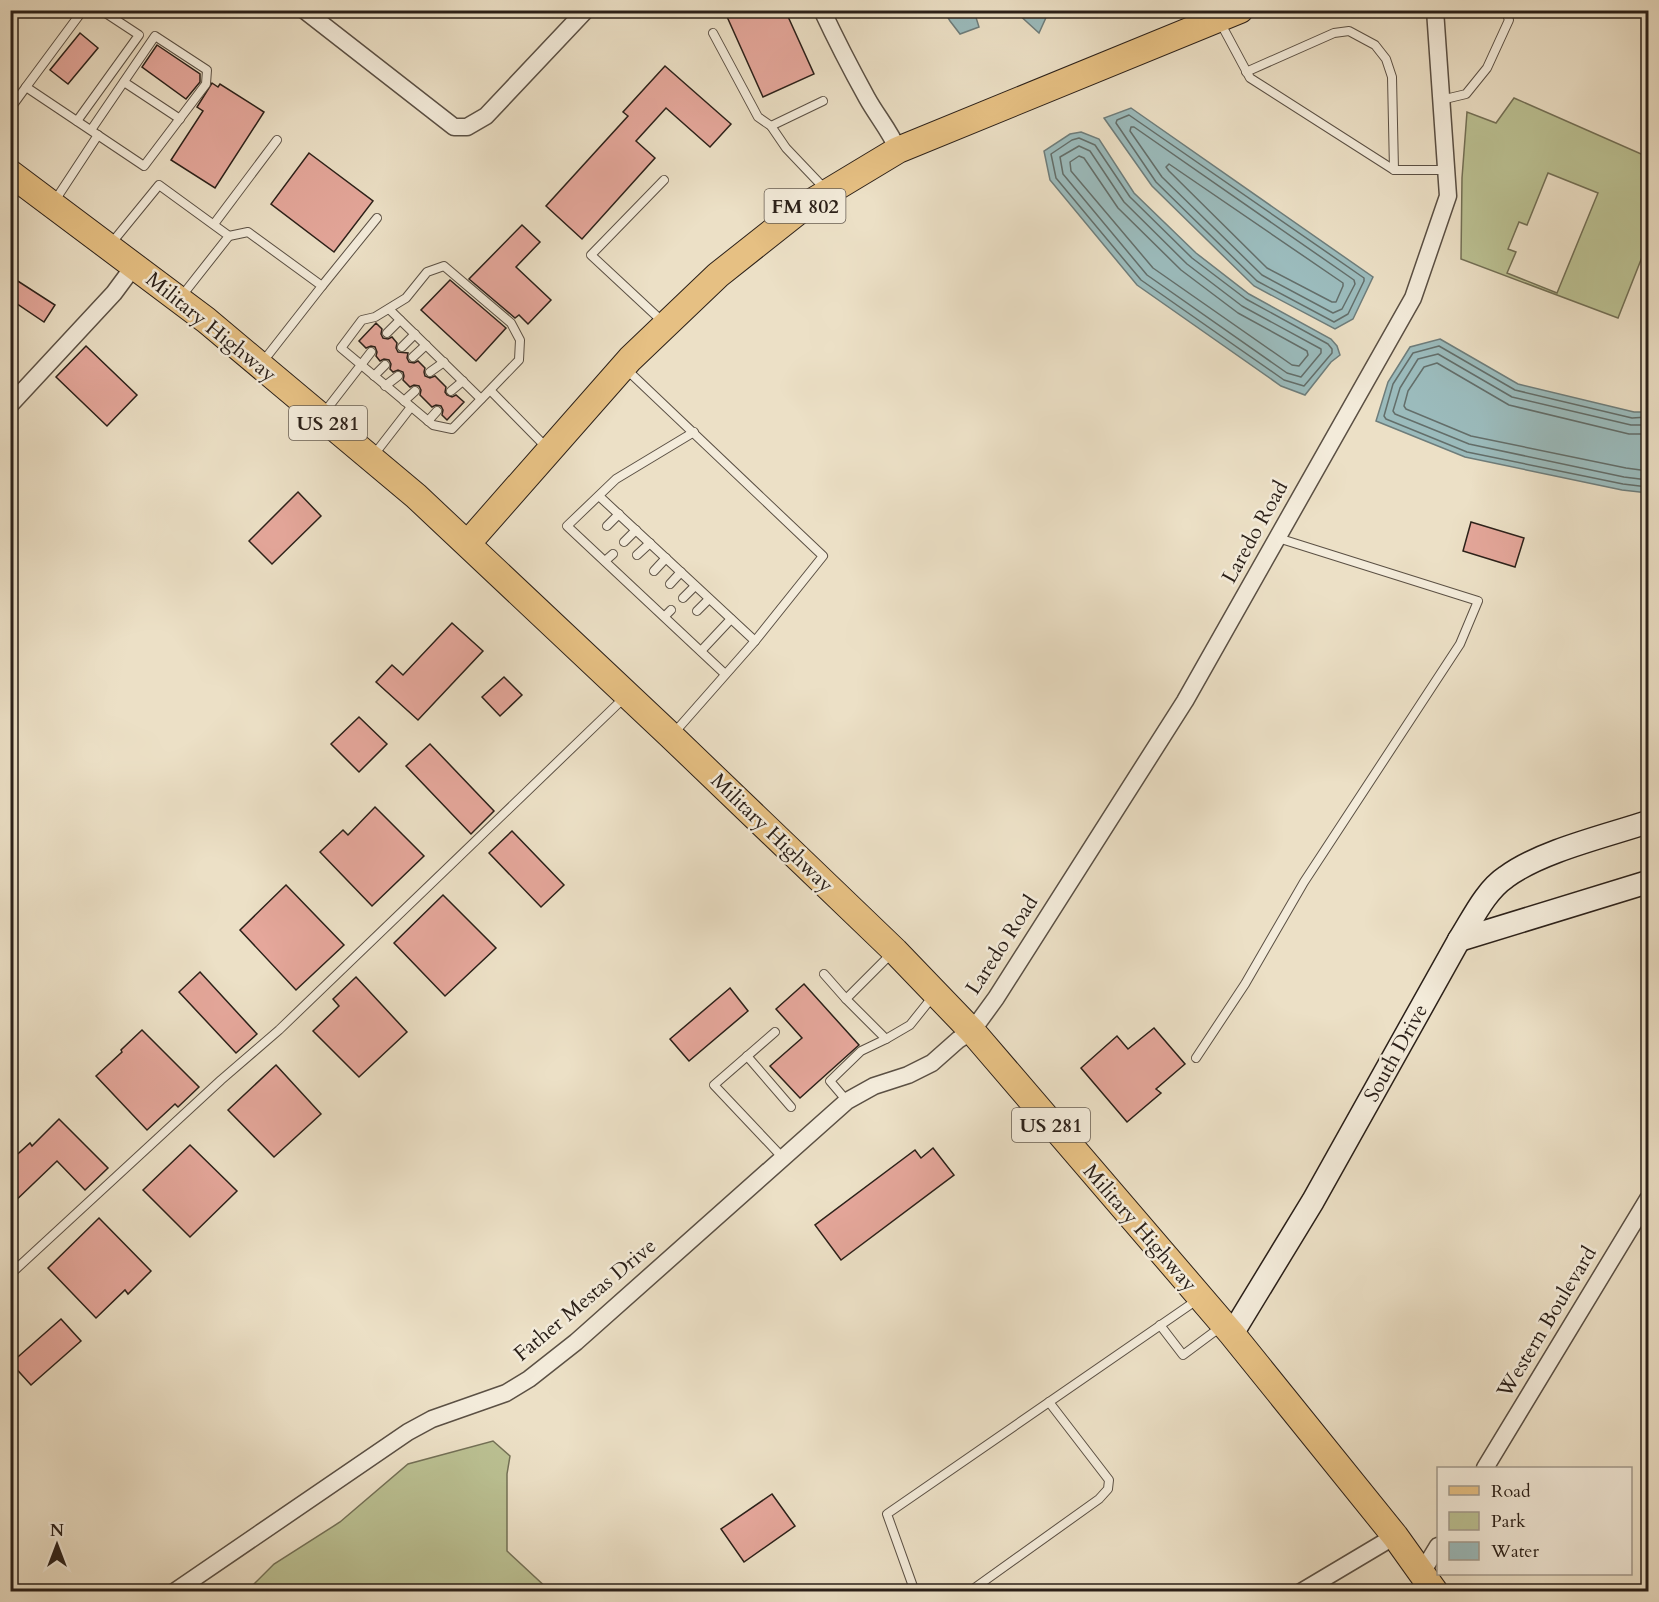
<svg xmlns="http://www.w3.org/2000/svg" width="1659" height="1602" font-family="Cardo,serif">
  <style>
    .green { fill: #bbc193; stroke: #737056; stroke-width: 1.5; fill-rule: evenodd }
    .water { fill: #9bbbbc; stroke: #6e7d7b; stroke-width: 1.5 }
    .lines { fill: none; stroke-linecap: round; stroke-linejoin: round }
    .shore { stroke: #636e6a; stroke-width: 1.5 }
    .building { fill: #e5a79b; stroke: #2b2019; stroke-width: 1.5 }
    .lane-casing { stroke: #5b5044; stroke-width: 10 }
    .street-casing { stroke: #5b5044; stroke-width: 19 }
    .secondary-casing { stroke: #2b2019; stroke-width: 25 }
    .primary-casing { stroke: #2b2019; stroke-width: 28 }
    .lane { stroke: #f3ebda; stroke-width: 8 }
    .street { stroke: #f3ebda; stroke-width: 16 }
    .secondary { stroke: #f3ebda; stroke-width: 22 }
    .primary { stroke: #e6c083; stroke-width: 26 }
    .labels { text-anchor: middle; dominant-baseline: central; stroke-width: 5; stroke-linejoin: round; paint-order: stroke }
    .shield { fill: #f3ebda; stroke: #675d53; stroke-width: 1.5 }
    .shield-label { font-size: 20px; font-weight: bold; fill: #2b2019 }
    .street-label { font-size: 21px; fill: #2b2019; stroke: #f3ebda }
  </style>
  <rect width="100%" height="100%" fill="#ece0c6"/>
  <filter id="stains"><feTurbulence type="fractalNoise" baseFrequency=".00333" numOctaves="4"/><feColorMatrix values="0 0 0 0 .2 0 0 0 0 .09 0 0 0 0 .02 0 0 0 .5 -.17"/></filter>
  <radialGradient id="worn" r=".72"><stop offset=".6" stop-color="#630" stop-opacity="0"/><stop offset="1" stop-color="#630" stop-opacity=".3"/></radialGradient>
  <g class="green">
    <path d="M1514,98L1648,157V242L1618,318L1461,259L1462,178L1467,112L1496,123ZM1548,173L1598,193L1557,293L1507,273L1516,252L1508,249L1519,222L1527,225Z"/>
    <path d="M493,1441L510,1456L507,1474V1551L550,1591H247L274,1564L340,1522L408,1464Z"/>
  </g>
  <g class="water">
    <path d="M944,11H974L979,27L960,34L950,21Z"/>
    <path d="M1015,11H1049L1039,33Z"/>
    <path d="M1131,108L1373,277L1353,319L1335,329L1254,286L1152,186L1104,118Z"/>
    <path d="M1081,132L1099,139L1134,193L1196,253L1249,294L1331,339L1337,346L1340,355L1331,362L1305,395L1281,386L1137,285L1050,180L1044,151L1070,134Z"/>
    <path d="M1440,339L1518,384L1634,412H1648V493L1622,490L1465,457L1376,421L1388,382L1410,347Z"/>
  </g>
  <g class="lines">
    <g class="shore">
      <path d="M1129,115L1364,278V281L1348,314L1334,322L1257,281L1156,182L1116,123L1117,120Z"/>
      <path d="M1131,127H1134L1354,280L1355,284L1342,309L1333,313L1262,275L1162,177L1130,131Z"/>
      <path d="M1079,138L1095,145L1130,197L1192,258L1246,299L1328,344L1332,349V353L1304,386L1284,380L1141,280L1056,178L1051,154L1072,140Z"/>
      <path d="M1079,146L1090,151L1124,202L1187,264L1242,306L1321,349V353L1301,377L1287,373L1147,275L1063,174L1060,157Z"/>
      <path d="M1079,156L1084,158L1118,208L1181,270L1238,313L1307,351L1308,355L1299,366L1292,365L1153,268L1071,171L1070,162Z"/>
      <path d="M1169,164L1343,283V286L1336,302H1332L1267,268L1169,171L1166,167Z"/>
      <path d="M1648,417L1632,418L1515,390L1439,346L1413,353L1393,384L1384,416L1386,419L1467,452L1623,484L1648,487"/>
      <path d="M1648,425H1631L1512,397L1438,354L1418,359L1400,388L1393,411L1395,414L1469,444L1624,477L1648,480"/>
      <path d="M1648,434H1629L1509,405L1437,363L1424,367L1408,391L1404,406L1406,409L1471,436L1626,468L1648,471"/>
    </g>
  </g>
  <g class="building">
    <path d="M724,10H785L814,74L763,97Z"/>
    <path d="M80,33L98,48L68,84L50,70Z"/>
    <path d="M157,45L200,74V82L186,99L142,67Z"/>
    <path d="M665,66L731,124L710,147L666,108L636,141L655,158L582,239L546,206L628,116L623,112Z"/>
    <path d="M212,83L218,87L220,84L264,112L215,188L171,160L203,111L197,107Z"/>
    <path d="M309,153L373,201L334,252L271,204Z"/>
    <path d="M522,225L540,242L516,267L551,300L528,324L519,315L515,318L469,279Z"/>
    <path d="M10,276L55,305L44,322L10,299Z"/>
    <path d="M450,280L506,328L476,361L421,310Z"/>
    <path d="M376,323L382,329L381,334L383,338L388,339L392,337L397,343L396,348L398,352L408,353L407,358L409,362L414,363L418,361L425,368L424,372L425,376L430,378L435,376L446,387L445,392L447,395L452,397L456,395L464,402L447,420L442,415L443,410L441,406L436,405L432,407L420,395L421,390L419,386L414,385L410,387L403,380L404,376L403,372L398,370L393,372L390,369L391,364L389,360L384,359L380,361L376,356L377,352L375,347L371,346L366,348L359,341Z"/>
    <path d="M86,346L137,395L107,426L56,377Z"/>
    <path d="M298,492L321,516L272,564L249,541Z"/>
    <path d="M1471,522L1524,538L1515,567L1463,551Z"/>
    <path d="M452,623L483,651L418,720L376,682L392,665L403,675Z"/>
    <path d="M504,677L522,695L500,716L482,697Z"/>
    <path d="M359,717L387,744L359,772L331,744Z"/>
    <path d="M430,744L494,811L471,834L406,766Z"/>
    <path d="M375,807L424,856L372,906L320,852L343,830L348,835Z"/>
    <path d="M512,831L564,885L541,907L489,853Z"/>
    <path d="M286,885L344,945L296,990L240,930Z"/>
    <path d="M443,895L496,948L445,996L394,943Z"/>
    <path d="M200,972L257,1034L236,1053L179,992Z"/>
    <path d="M356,977L407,1032L359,1077L313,1031L339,1006L333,999Z"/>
    <path d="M804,984L859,1045L800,1098L770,1066L802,1038L776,1009Z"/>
    <path d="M730,988L748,1011L689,1061L670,1039Z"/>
    <path d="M1154,1028L1185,1064L1156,1089L1161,1093L1127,1122L1081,1068L1117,1036L1128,1049Z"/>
    <path d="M142,1030L199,1087L178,1107L175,1104L147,1130L96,1076L122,1052L121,1050Z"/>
    <path d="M276,1065L321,1114L274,1157L228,1110Z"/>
    <path d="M59,1119L108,1168L85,1190L57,1161L10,1206V1161L30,1143L32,1146Z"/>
    <path d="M190,1145L237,1191L190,1237L143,1190Z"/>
    <path d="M933,1148L954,1175L841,1260L815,1225L915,1150L921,1158Z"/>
    <path d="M99,1218L151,1271L128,1294L125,1290L96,1318L48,1268Z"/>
    <path d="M61,1319L81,1341L31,1385L11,1363Z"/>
    <path d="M772,1494L795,1526L744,1562L721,1529Z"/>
  </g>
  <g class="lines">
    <g class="lane-casing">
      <g id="lane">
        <path d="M1220,22L1250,78L1394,170H1446"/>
        <path d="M713,33L758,117L771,126L786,148L825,189"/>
        <path d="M1246,72L1334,33L1349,31L1375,45L1386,59L1392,77L1394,170"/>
        <path d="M124,82L180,119"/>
        <path d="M26,87L83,10"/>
        <path d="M1441,100L1466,94L1487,68L1509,20L1505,10"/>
        <path d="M10,109L26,87L144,166L206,84L207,70L155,36L91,130"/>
        <path d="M77,121L139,35L101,10"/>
        <path d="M771,126L823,101"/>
        <path d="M54,202L98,135"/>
        <path d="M214,224L277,140"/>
        <path d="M229,236L248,232L322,286L261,364"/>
        <path d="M110,245L159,185L229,236L181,297"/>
        <path d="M322,286L377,218"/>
        <path d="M389,309L481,399"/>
        <path d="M663,322L591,255L664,180"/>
        <path d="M387,333L400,320"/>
        <path d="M402,347L415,334"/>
        <path d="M413,357L426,345"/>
        <path d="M625,368L823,556L755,641L674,733"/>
        <path d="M430,372L444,362"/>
        <path d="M374,376L385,365"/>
        <path d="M385,386L398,376"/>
        <path d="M490,390L452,429L433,425L341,348L362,320L375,317L406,298L427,272L444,266L511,323L520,340L519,360L490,390L547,448"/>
        <path d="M451,391L463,381"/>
        <path d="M404,401L415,391"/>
        <path d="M323,414L371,352"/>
        <path d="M428,421L437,411"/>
        <path d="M694,432L616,479L567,526L725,674"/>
        <path d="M373,456L411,407"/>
        <path d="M599,496L755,641"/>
        <path d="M607,526L619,514"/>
        <path d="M624,542L636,530"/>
        <path d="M637,555L650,543"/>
        <path d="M605,561L613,554"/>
        <path d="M654,571L666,558"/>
        <path d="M670,584L681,572"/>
        <path d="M683,598L695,586"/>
        <path d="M697,611L709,599"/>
        <path d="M665,616L671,610"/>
        <path d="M701,651L731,619"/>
        <path d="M824,974L846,999"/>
        <path d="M775,1032L714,1085L783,1158"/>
        <path d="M886,1039L910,1025L934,995"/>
        <path d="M747,1056L791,1107"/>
        <path d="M1196,1058L1245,984L1304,882L1460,644L1478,601L1278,538"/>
        <path d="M847,1101L830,1081L861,1051L886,1039L846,999L892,953"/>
        <path d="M15,1270L221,1080L279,1030L625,697"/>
        <path d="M1160,1325L1183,1355L1222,1326"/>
        <path d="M915,1592L887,1514L1197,1300"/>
        <path d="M969,1592L1099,1499L1108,1489L1109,1480L1049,1402"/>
      </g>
    </g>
    <g class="street-casing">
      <g id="street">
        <path d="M304,10L454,127H467L486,116L586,10"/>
        <path d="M822,10C836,40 851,69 867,98C877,116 890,131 898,150"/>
        <path d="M10,405L114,293L134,266"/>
        <path d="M1485,1468L1648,1199"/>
        <path d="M1421,1574L1438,1546"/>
        <path d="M174,1592L408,1432L432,1419L506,1393L529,1379L576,1342L847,1101L874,1086L908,1075L932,1063L958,1040L972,1031L996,998L1185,701L1413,298L1448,196L1435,10"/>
        <path d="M1301,1592L1395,1536"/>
      </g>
    </g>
    <g class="secondary-casing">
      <g id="secondary">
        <path d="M1459,940L1648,882"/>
        <path d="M1232,1334L1313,1201L1459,940C1472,920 1485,891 1506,877C1541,851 1606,836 1648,822"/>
      </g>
    </g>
    <g class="primary-casing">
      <g id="primary">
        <path d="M10,173L206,320L416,496L671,736L895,951L972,1031L1232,1334L1395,1536L1435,1592"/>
        <path d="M468,543L630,359L718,275L805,206L898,150L1240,10"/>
      </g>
    </g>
    <use href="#lane" class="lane"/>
    <use href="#street" class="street"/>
    <use href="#secondary" class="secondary"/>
    <use href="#primary" class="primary"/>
  </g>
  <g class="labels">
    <g class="shield">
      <rect x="764.5" y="189" width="81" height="34" rx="4.5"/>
      <rect x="289" y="406" width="78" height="34" rx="4.5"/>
      <rect x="1012" y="1108" width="78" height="34" rx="4.5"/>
    </g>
    <g class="shield-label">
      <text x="805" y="206">FM 802</text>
      <text x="328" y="423">US 281</text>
      <text x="1051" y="1125">US 281</text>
    </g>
    <g class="street-label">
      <text transform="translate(211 327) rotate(39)">Military Highway</text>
      <text transform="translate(1255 532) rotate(-61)">Laredo Road</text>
      <text transform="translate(772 833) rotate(44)">Military Highway</text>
      <text transform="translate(1002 945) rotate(-57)">Laredo Road</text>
      <text transform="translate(1396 1053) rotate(-61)">South Drive</text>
      <text transform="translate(1140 1228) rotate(49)">Military Highway</text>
      <text transform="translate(585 1300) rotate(-40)">Father Mestas Drive</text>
      <text transform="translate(1547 1322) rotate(-59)">Western Boulevard</text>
    </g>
  </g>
  <rect width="1659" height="1602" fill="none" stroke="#ece0c6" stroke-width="36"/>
  <rect x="12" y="12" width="1635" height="1578" fill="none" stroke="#2b2019" stroke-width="3"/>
  <rect x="18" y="18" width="1623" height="1566" fill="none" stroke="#2b2019" stroke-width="1.5"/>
  <rect x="1437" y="1467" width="195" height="108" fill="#f3ebda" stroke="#a39a8d" stroke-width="1.5"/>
  <rect x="1449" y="1486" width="30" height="9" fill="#e6c083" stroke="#a39a8d" stroke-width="1.5"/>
  <text x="1491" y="1497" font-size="18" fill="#2b2019">Road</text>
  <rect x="1449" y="1512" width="30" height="18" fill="#bbc193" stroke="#a39a8d" stroke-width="1.5"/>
  <text x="1491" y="1527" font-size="18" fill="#2b2019">Park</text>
  <rect x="1449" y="1542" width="30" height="18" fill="#9bbbbc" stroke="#a39a8d" stroke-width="1.5"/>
  <text x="1491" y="1557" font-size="18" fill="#2b2019">Water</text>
  <g transform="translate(57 1545)" stroke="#f3ebda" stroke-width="4.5" paint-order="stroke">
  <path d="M0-4.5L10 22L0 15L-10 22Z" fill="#2b2019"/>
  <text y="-9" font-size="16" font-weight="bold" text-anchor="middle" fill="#2b2019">N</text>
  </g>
  <rect width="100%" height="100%" filter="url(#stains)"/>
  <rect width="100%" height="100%" fill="url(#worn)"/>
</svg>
